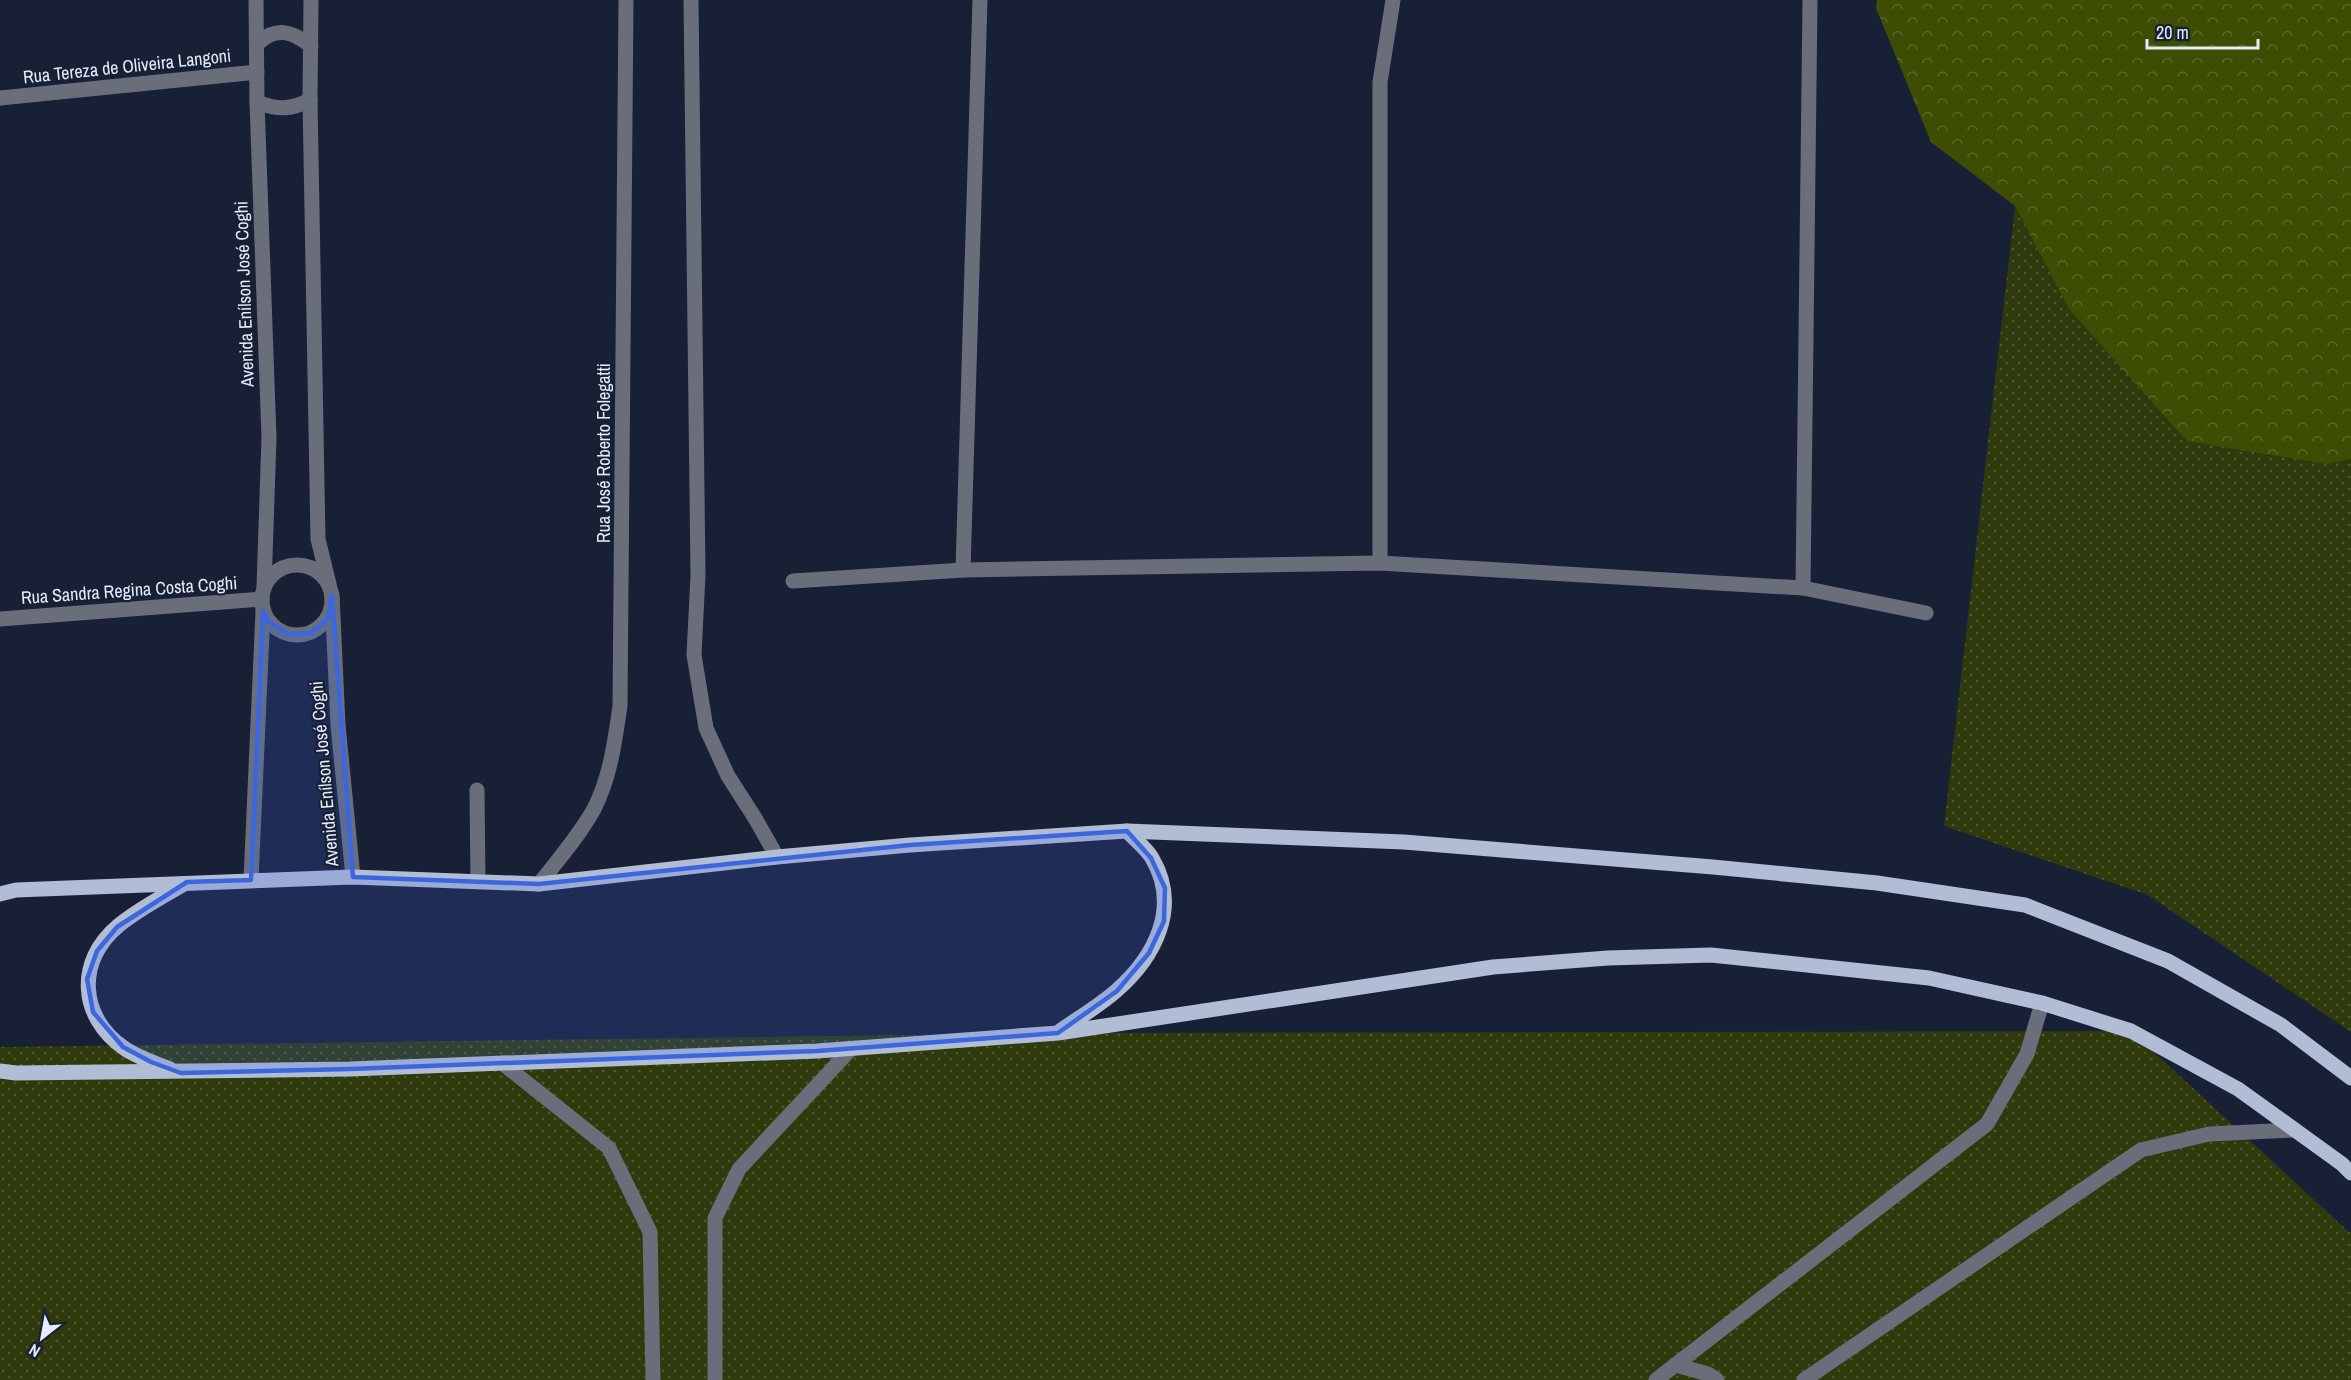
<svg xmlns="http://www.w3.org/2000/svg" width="2351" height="1380" font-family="'Archivo Narrow',sans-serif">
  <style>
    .grass { fill: url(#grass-dots) }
    .forest { fill: url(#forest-crowns) }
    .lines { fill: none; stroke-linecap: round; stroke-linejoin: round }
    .minor { stroke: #696e7a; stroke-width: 15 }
    .major { stroke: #b1bdd5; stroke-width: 15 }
    .marked { fill: #3b66dd; fill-opacity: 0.2; stroke: #3b66dd; stroke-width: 4.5; stroke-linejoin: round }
    .labels { text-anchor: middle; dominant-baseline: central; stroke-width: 4.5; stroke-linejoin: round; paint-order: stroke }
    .street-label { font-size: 18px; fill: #e4ebfa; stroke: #182035 }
  </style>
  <defs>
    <pattern id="grass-dots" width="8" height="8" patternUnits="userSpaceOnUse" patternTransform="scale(1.5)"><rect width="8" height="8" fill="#2f3a0c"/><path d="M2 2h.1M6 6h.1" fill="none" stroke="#4d5730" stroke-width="1.8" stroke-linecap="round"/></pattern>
    <pattern id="forest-crowns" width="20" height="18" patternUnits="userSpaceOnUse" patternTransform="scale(1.5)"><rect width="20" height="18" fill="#3e4d04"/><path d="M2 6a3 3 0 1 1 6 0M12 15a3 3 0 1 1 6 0" fill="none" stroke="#5a672a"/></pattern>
  </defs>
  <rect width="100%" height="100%" fill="#182035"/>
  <g class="grass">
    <path d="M2015,206L2069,309L2327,464L2351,459V1032L2148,895L1944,826Z"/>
    <path d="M2131,1031L2351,1234V1380H0V1047L1058,1033Z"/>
  </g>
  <path class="forest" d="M1877,0H2351V459L2327,464L2187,441L2069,309L2015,206L1931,142L1876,8Z"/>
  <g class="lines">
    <g class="minor">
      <path d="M256,0L257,102L269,438L264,587"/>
      <path d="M311,0L310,100L318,539L329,584"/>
      <path d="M691,0L698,575L694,655L706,728L728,776L755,818L777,857"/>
      <path d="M257,44C276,26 292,31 311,46"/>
      <path d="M0,98L257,72"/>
      <path d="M257,102C277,110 291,110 310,100"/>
      <path d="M1380,563V82L1393,0"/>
      <circle cx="297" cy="600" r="35"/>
      <path d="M963,570L980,0"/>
      <path d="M793,581L963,570L1380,563L1803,588L1926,613"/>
      <path d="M1803,588L1810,0"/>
      <path d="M332,595L338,725L353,877"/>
      <path d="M0,619L262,599"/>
      <path d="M477,790L478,882"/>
      <path d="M251,880L263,611"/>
      <path d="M539,884C558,860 579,836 594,809C610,778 615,741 620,706L626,0"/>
      <path d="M502,1063L609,1148L650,1232L653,1380"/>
      <path d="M1676,1365L1708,1374L1717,1380"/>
      <path d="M715,1380V1218L739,1169L851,1049"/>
      <path d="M1656,1380L1987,1124L2027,1054L2042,1003"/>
      <path d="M1804,1380L2141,1150L2209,1134L2295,1130"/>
    </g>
    <g class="major">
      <path d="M0,894L16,890L353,877L539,884L777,857L910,845L1127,831L1404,842L1713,867L1877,883L2025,905L2168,961L2281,1025L2351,1078"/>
      <path d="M1060,1031C1078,1018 1099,1006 1116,991C1155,957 1181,907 1152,858C1146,848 1135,840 1127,831"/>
      <path d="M170,1069C154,1063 137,1057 124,1048C79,1017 76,961 118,926C137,910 162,897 184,884"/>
      <path d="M0,1071L16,1073L350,1069L817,1051L1058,1033L1493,967L1608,958L1711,955L1929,978L2042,1003L2131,1031L2238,1089L2342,1164L2351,1173"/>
    </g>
  </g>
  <path class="marked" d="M332,595L353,877L539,884L910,845L1127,831L1151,858L1165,888L1164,921L1149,953L1117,991L1058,1033L817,1051L350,1069L181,1073L151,1062L123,1047L93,1012L87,979L97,951L117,927L187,882L251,880L263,611L268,621L288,634L311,633L328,618Z"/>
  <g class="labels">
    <g class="street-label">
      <text transform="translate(127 66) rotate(-6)">Rua Tereza de Oliveira Langoni</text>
      <text transform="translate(244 294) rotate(-92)">Avenida Enílson José Coghi</text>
      <text transform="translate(603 453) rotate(-90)">Rua José Roberto Folegatti</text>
      <text transform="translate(129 590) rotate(-4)">Rua Sandra Regina Costa Coghi</text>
      <text transform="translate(324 774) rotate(-95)">Avenida Enílson José Coghi</text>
    </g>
  </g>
  <g transform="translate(42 1338) rotate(211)" stroke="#182035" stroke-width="4.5" paint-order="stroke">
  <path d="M0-4.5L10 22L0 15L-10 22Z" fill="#e4ebfa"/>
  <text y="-9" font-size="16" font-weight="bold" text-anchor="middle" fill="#e4ebfa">N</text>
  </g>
  <path d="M2147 39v9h111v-9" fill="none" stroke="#e4ebfa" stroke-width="3"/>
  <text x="2156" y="39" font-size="18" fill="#e4ebfa" stroke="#182035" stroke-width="4.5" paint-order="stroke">20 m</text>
</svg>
